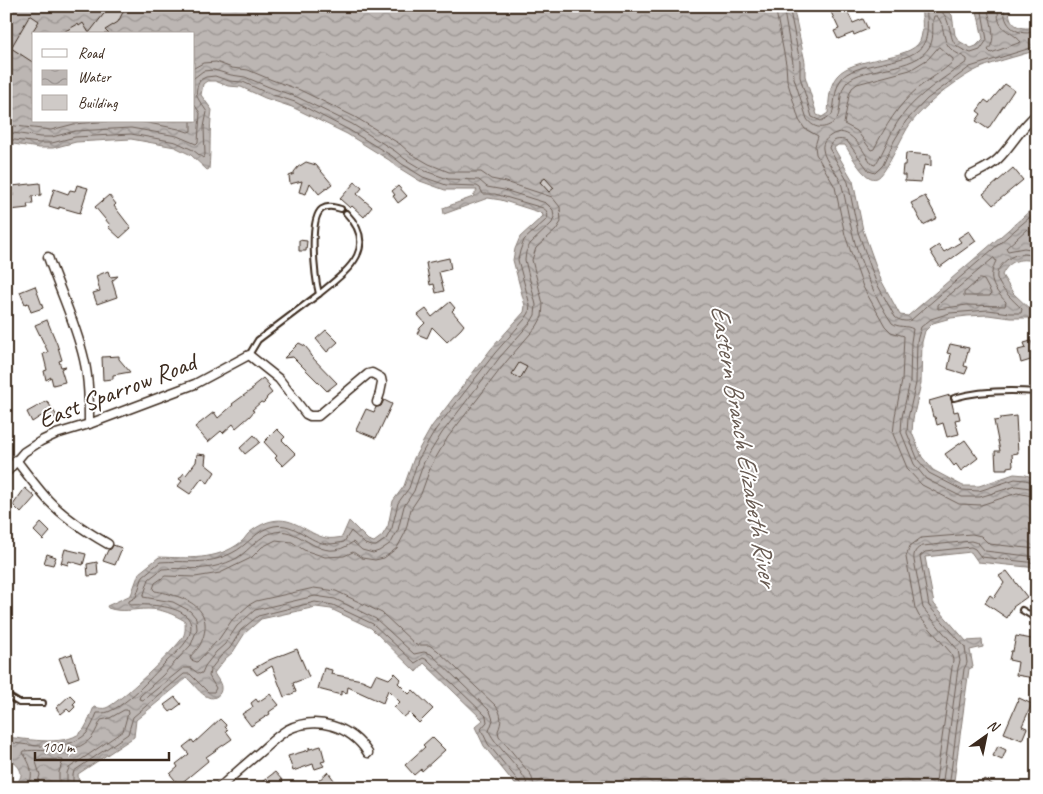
<svg xmlns="http://www.w3.org/2000/svg" width="1043" height="794" font-family="Caveat,sans-serif">
  <style>
    .water { fill: url(#water-waves); stroke: #887e77; fill-rule: evenodd }
    .lines { fill: none; stroke-linecap: round; stroke-linejoin: round }
    .shore { stroke: #6f625a; stroke-width: 1 }
    .building { fill: #cfcac7; stroke: #3b2a1e }
    .lane-casing { stroke: #3b2a1e; stroke-width: 8 }
    .street-casing { stroke: #3b2a1e; stroke-width: 11 }
    .lane { stroke: #fff; stroke-width: 4 }
    .street { stroke: #fff; stroke-width: 8 }
    .labels { text-anchor: middle; dominant-baseline: central; stroke-width: 4; stroke-linejoin: round; paint-order: stroke }
    .street-label { font-size: 25px; fill: #3b2a1e; stroke: #fff }
    .water-label { font-size: 26px; font-style: italic; fill: #685b52; stroke: #fff }
  </style>
  <defs>
    <pattern id="water-waves" width="16" height="10" patternUnits="userSpaceOnUse" patternTransform="scale(1.25)"><rect width="16" height="10" fill="#bcb6b3"/><path d="M0 5q4-4 8 0t8 0" fill="none" stroke="#9a9491"/></pattern>
  </defs>
  <rect width="100%" height="100%" fill="#fff"/>
  <filter id="ink" filterUnits="userSpaceOnUse"><feTurbulence type="fractalNoise" baseFrequency=".02" numOctaves="2"/><feDisplacementMap in="SourceGraphic" scale="10" xChannelSelector="R" yChannelSelector="G"/><feConvolveMatrix kernelMatrix="1 2 1 2 8 2 1 2 1" color-interpolation-filters="sRGB"/></filter>
  <g filter="url(#ink)">
    <path class="water" d="M6,6H793L805,62V76L817,115L822,117L828,113C829,102 829,85 837,76C853,56 910,61 920,41C924,31 922,17 921,6L944,7L952,15L955,35L959,41L971,48L976,46L983,39L976,6H1010C1006,25 1021,32 1037,26V50C1019,56 988,63 972,72C952,83 925,105 911,123C902,134 886,175 877,178C865,183 851,154 845,145H838L834,148L853,181L863,230L881,280L900,315L908,316L1022,218L1037,204V262C1021,257 1009,260 1002,275L1013,293L1035,314V318H1010L988,315L967,316L951,318L933,323L925,331L922,342L921,383L913,419L912,433L922,457L933,470L963,486H979L1014,474L1026,475L1037,479V568L978,562L971,552L925,557L934,604L966,641L982,640L983,647L970,650L973,667L969,669L953,788H518L484,746L475,727L483,720L424,663L416,672L371,628L331,609L316,607L261,619L245,633L233,652L225,659L214,673C216,677 221,683 221,687C222,695 214,700 208,697C200,694 194,684 187,678L136,720L134,737L78,774L79,788H9C12,785 17,783 19,780C26,770 13,761 6,757V737C27,739 70,748 84,729C88,723 91,714 94,707C98,708 103,709 106,708C118,704 176,649 183,637C186,631 185,627 185,621C173,614 162,609 148,609C133,609 122,613 108,608L107,606L131,595L139,573L159,557C187,558 217,561 241,542C244,540 246,536 248,534C253,529 265,522 272,521C294,516 307,534 326,538C331,539 337,538 342,537L349,521L368,540L374,542L382,536L388,526L393,501L404,486L414,458L432,426L491,349L524,312L525,306L513,260L515,249L520,237L543,216L542,213L501,200L488,198L444,214L443,208L473,197L477,190H445L420,181L399,168L389,160L347,134L292,107L265,98L241,87L228,86L215,81H207L203,84L201,95L212,110C209,130 211,149 209,169L207,170L191,155L175,147L131,139L76,142L53,148H39L7,143L6,145ZM34,34H194V121H34Z"/>
    <g class="lines">
      <g class="shore">
        <path d="M775,6L786,64L787,80L799,120L805,129L818,136L815,146L816,154L835,187L845,235L863,287L885,326L891,332L904,336L902,381L895,416L893,434L908,470L922,485L959,504L981,505L1017,493L1037,497"/>
        <path d="M783,6L793,63L794,78L807,119C815,131 828,129 837,119C842,108 838,92 847,82C863,65 915,73 930,46C935,36 931,25 934,16H937C945,25 942,38 949,47C954,53 962,55 967,59V62C944,78 918,94 901,117C890,132 885,150 875,165L872,164C863,152 850,122 830,136C826,139 822,143 823,149C824,162 839,173 842,186C846,201 848,216 852,231C858,259 876,300 892,323C898,328 907,325 913,329L911,342L910,382L902,417L901,432L914,464L926,479L962,497H980L1016,486L1037,489"/>
        <path d="M789,6L800,62V77L812,117L821,121L832,115C835,104 834,91 840,81C852,59 915,68 925,41C929,31 927,17 926,6"/>
        <path d="M940,6C940,12 945,14 947,20C954,39 948,45 971,53L980,50L987,40L981,6"/>
        <path d="M987,6C990,21 998,38 988,50L991,53L1021,42C1011,29 994,32 999,6"/>
        <path d="M1005,6C1001,26 1019,38 1037,31"/>
        <path d="M1037,46L970,67L927,99L906,121L894,141L883,165L875,173L869,171L847,141C840,138 831,139 829,148L848,182L858,232L876,282L895,317C899,321 907,322 911,320L1037,211"/>
        <path d="M939,47L953,59V62C942,72 929,79 918,88C898,105 885,127 874,149L871,150L857,131L844,124L849,95L852,88L857,84L910,70L928,59Z"/>
        <path d="M194,68L203,63L216,62L232,68L248,70L272,80L300,90L355,117L400,144L410,153L429,164L449,172H481L491,179L506,182L552,197L560,207L561,222L556,230L536,248L532,260L543,304L542,317L537,326L506,362L448,437L431,466L421,494L411,509L405,533L397,548L384,558L375,560L362,558L353,552L344,556L325,557L304,550L292,542L276,540L262,547L251,558L220,573L195,577L165,576L155,583L153,589L155,591C185,596 218,608 200,645C197,650 193,653 190,657L191,660L197,662L219,639L232,620L249,605L256,601L314,588L336,591L382,613L416,645H429L437,650L496,706C502,714 502,722 498,731L499,736L531,775L535,788"/>
        <path d="M194,78L203,71L214,70L231,75L245,77L269,87L297,97L352,124L395,151L405,159L425,171L448,179L479,180L487,187L504,190L546,203L553,210L554,217L552,223L530,244L526,252L525,260L536,305L535,315L531,322L500,357L442,433L424,462L414,491L404,506L398,530L391,543L379,551L373,553L362,550L353,542C320,567 303,526 275,532C259,535 250,550 237,558C208,573 191,567 162,569L149,579L143,597L173,602L190,611L196,618L197,629L191,645L162,676L140,696L139,699L143,700L183,668H191L199,674L202,673L205,666L216,652L225,644L237,626L255,610L315,596L335,599L376,619L414,654L424,652L431,654L490,711L493,720L489,731C496,748 527,772 528,788"/>
        <path d="M138,121L179,129L188,132L191,131V121"/>
        <path d="M6,125L51,130L74,124L111,121"/>
        <path d="M6,132L40,137H52L75,131L131,128L177,136L196,144L198,142L200,113L194,104"/>
        <path d="M6,139L39,143H52L75,137L131,134L176,142L193,150L203,158L205,155L204,127L207,112C199,99 192,96 200,80L206,77L215,76L229,81L243,82L267,93L295,102L349,130L392,156L402,164L423,177L446,185L477,186L480,188L483,194H495L543,208C548,211 549,216 546,220L524,240L520,251L518,260L530,305L529,313L525,319L495,353L436,429L418,460L409,488L398,503L392,528L386,539L376,546H372L365,544L351,531L344,542C339,543 333,544 328,544C309,543 296,522 274,526C257,529 247,546 232,553C206,566 187,560 160,562L143,576L136,597L129,601V604L131,605C150,604 204,605 188,638C183,648 172,656 164,664C150,679 128,704 108,712C105,713 101,713 97,713C94,720 91,729 86,734C65,753 32,745 6,742"/>
        <path d="M1037,220L1006,248L1008,251L1024,248L1037,250"/>
        <path d="M1037,256C1030,255 1024,253 1017,255C1009,256 995,268 997,278C1001,290 1013,300 1022,309L1021,313H1010L988,310L950,313L931,319L921,327L917,341L916,383L908,418L907,433L918,460L929,473L962,490L979,491L1015,479L1025,480L1037,483"/>
        <path d="M994,258L996,261C987,279 993,288 1006,302L1005,306L967,305L938,309V305Z"/>
        <path d="M980,279L984,280L991,293L990,296H964V293Z"/>
        <path d="M27,788C35,776 31,764 23,753L24,751C47,748 73,758 92,737C96,732 98,725 101,720L110,718L124,710H127L128,713L123,731L69,768L67,773V788"/>
        <path d="M36,788L40,775L36,762L39,759L63,760L59,772V788"/>
        <path d="M73,788V775L74,771L128,734L133,717L184,674H190L208,692H214L216,688L209,676L210,670L221,656L230,648L241,630L258,616L315,602L333,605L373,624L415,663L423,658L428,660L486,716L487,722L481,729L488,744L520,783L522,788"/>
        <path d="M935,788L953,660L951,653L919,616L915,608L906,557L910,546L921,538L972,534L981,536L989,544L1037,549"/>
        <path d="M942,788L958,668L960,661L958,650L923,608L914,560C913,553 916,548 923,546L971,541L978,543L985,551L1037,557"/>
        <path d="M949,788L964,669L967,663L965,647L929,606L920,556L925,552L971,547L975,549L981,557L1037,563"/>
      </g>
    </g>
    <g class="building">
      <path d="M110,6H126L118,22L105,30L109,34H60L78,24L79,26L83,23L89,33Z"/>
      <path d="M839,6H843L845,12L847,11L853,23L863,19L868,29L854,35L853,33L838,39L834,31L839,29L830,10Z"/>
      <path d="M30,15L39,21L32,32L34,33V63L11,48Z"/>
      <path d="M1005,84L1014,90L988,129L976,121L981,114L977,111L985,100L989,103Z"/>
      <path d="M906,153L931,155V166L924,165L921,182L905,181V175H902L903,165H905Z"/>
      <path d="M306,162L316,165L332,184L319,194L310,183L306,194L299,192L302,181L290,184L289,176L294,174V172L298,167Z"/>
      <path d="M1013,168L1023,180L993,205L983,194Z"/>
      <path d="M545,178L554,188L549,192L540,182Z"/>
      <path d="M355,182L362,188L357,194L372,207L364,217L352,206L350,208L340,199Z"/>
      <path d="M40,183L41,195L32,196L33,204H27L28,208L10,210L9,196H13L12,186Z"/>
      <path d="M77,185L88,188L80,213L59,207V209L49,206L54,189L68,194L70,190L75,191Z"/>
      <path d="M398,186L407,196L398,203L393,196L395,195L392,191Z"/>
      <path d="M109,195L116,204L114,206L131,228L120,238L108,227L110,225L95,207Z"/>
      <path d="M925,196L937,218L923,225L911,203Z"/>
      <path d="M969,231L976,241L940,267L930,251L939,245L944,252L961,242L958,238Z"/>
      <path d="M299,240L307,241L306,251H299Z"/>
      <path d="M449,258L451,269L439,272L444,291L436,293L434,284L430,285L426,263Z"/>
      <path d="M108,271L110,277L118,276L112,281L117,297L97,304L93,293L100,291L96,276Z"/>
      <path d="M35,286L43,308L31,312L28,303L25,304L20,292Z"/>
      <path d="M450,302L455,308L452,311L464,325L461,329L447,342L432,327L427,338L417,334L420,328L425,323L418,315L426,309L432,317Z"/>
      <path d="M47,320L57,344L62,360L59,361L61,367L66,366L61,369L65,382L53,385L51,377L46,380L44,371L47,370L43,354L48,352L35,325Z"/>
      <path d="M326,330L338,342L327,352L316,339Z"/>
      <path d="M1031,341L1033,346L1037,345V358L1021,363L1018,350L1026,348L1024,343Z"/>
      <path d="M299,343L305,346L310,352V355L337,383L327,391L293,357L284,358Z"/>
      <path d="M950,344L969,348L964,366L968,367L965,374L948,369L951,354L947,353Z"/>
      <path d="M119,356V359L130,372L113,375V379L103,380L102,357Z"/>
      <path d="M519,363L527,367L520,379L512,374Z"/>
      <path d="M263,378L270,386L268,388L272,393L267,397L266,400L263,403L261,402L252,410L254,411L250,416L236,428L233,424L223,433L221,431L208,442L195,427L214,412L218,418L233,405L232,404L254,388L253,386Z"/>
      <path d="M950,395L954,412L958,411L960,419L955,420L959,434L947,437L943,423L937,425L935,417H933L929,401Z"/>
      <path d="M384,400L392,404L376,438L356,430L366,409L374,412L376,407L381,406Z"/>
      <path d="M47,401L57,416L50,420L46,413L32,422L27,412Z"/>
      <path d="M1016,416L1018,453L1012,454L1013,466L1007,467V469H996L995,451H1000L994,421L1000,420V418Z"/>
      <path d="M277,429L285,437L282,440L296,454L283,466L275,458L277,456L264,442Z"/>
      <path d="M254,435L260,442L245,454L240,448Z"/>
      <path d="M965,440L978,458L961,471L956,464L954,466L945,454Z"/>
      <path d="M197,454L206,455L205,464L215,472L208,483L202,478L190,494L178,486L182,481L179,479L184,473L186,475L196,462Z"/>
      <path d="M25,488L35,497L21,513L13,505Z"/>
      <path d="M41,523L50,532L43,540L34,531Z"/>
      <path d="M113,545L122,548L115,565L103,561L108,550L111,549Z"/>
      <path d="M65,549L86,554L83,565L69,561L68,565L61,563Z"/>
      <path d="M47,554L56,557L53,565L44,563Z"/>
      <path d="M97,562L98,575L88,576L87,564Z"/>
      <path d="M1007,571L1027,597L1013,607L1007,618L985,603L990,595L994,598L1004,583L999,576Z"/>
      <path d="M1016,636L1037,640V651H1034L1031,669L1035,670L1034,678L1016,675L1018,662L1009,660L1011,651H1013Z"/>
      <path d="M297,649L309,677L293,683L296,692L284,697L272,666L257,675L253,669L269,660Z"/>
      <path d="M72,654L79,677L68,681L59,658Z"/>
      <path d="M324,668L332,670L331,674L362,680L371,684L376,674L389,679L395,673L401,679L398,683L409,694L413,690L433,709L419,723L409,713L404,717L394,708L400,702L388,690L383,703L348,687L347,693L341,691V695L318,689Z"/>
      <path d="M270,694L279,705L269,712L270,714L251,726L242,714L253,707L251,703L256,699L258,702Z"/>
      <path d="M70,695L76,701L73,704L75,707L70,712L67,709L61,714L56,708Z"/>
      <path d="M175,697L181,704L170,712L164,705Z"/>
      <path d="M1019,698L1032,704L1022,726L1027,728L1022,740L1004,733Z"/>
      <path d="M220,719L226,725L225,727L228,730L226,731L232,739L206,757L208,761L179,785L170,774L178,767L176,764L189,754L183,747L192,740L194,743Z"/>
      <path d="M432,737L445,750L422,771L421,769L414,775L405,765L425,747L423,745Z"/>
      <path d="M321,746L325,761L321,762L324,766L315,769L313,764L293,771L288,756L309,750V747L310,749Z"/>
      <path d="M998,746L1006,750L1002,760L993,756Z"/>
      <path d="M275,772L283,781L276,788H254Z"/>
      <path d="M328,772L340,788H319L316,783Z"/>
      <path d="M984,779L998,788H979Z"/>
    </g>
    <g class="lines">
      <g class="lane-casing">
        <g id="lane">
          <path d="M341,209C334,207 328,205 322,209C308,219 315,278 319,294C347,271 380,248 346,213"/>
          <path d="M249,355L258,340L319,294"/>
          <path d="M954,398C981,390 1010,390 1037,392"/>
          <path d="M1022,610L1037,619"/>
          <path d="M6,695L19,703H43"/>
        </g>
      </g>
      <g class="street-casing">
        <g id="street">
          <path d="M970,176C979,171 990,167 998,159C1012,145 1021,127 1037,114"/>
          <path d="M48,257C60,291 76,324 84,359C89,380 89,402 89,424"/>
          <path d="M16,460C26,473 37,488 48,500C65,518 87,532 108,544"/>
          <path d="M6,473L24,452L41,441L56,434L89,424L195,384L249,355L279,379L306,414L310,416H318L368,374L372,373L381,378L382,383L380,393L377,402"/>
          <path d="M219,788C232,776 246,764 260,752C268,745 277,736 287,730C316,715 351,726 368,753"/>
        </g>
      </g>
      <use href="#lane" class="lane"/>
      <use href="#street" class="street"/>
    </g>
  </g>
  <g class="labels">
    <g class="street-label">
      <text transform="translate(117 391) rotate(-21)">East Sparrow Road</text>
    </g>
    <g class="water-label">
      <text transform="translate(744 445) rotate(80)">Eastern Branch Elizabeth River</text>
    </g>
  </g>
  <rect width="1043" height="794" fill="none" stroke="#fff" stroke-width="25"/>
  <rect x="12" y="12" width="1018" height="769" fill="none" stroke="#3b2a1e" stroke-width="2" filter="url(#ink)"/>
  <rect x="32" y="32" width="162" height="90" fill="#ffffff" stroke="#b1aaa5"/>
  <rect x="42" y="49" width="25" height="8" fill="#ffffff" stroke="#b1aaa5"/>
  <text x="78" y="58" font-size="15" fill="#3b2a1e">Road</text>
  <rect x="42" y="70" width="25" height="15" fill="url(#water-waves)" stroke="#b1aaa5"/>
  <text x="78" y="82" font-size="15" fill="#3b2a1e">Water</text>
  <rect x="42" y="95" width="25" height="15" fill="#cfcac7" stroke="#b1aaa5"/>
  <text x="78" y="108" font-size="15" fill="#3b2a1e">Building</text>
  <g transform="translate(986 736) rotate(33)" stroke="#ffffff" stroke-width="4" paint-order="stroke">
  <path d="M0-4L9 19L0 12L-9 19Z" fill="#3b2a1e"/>
  <text y="-8" font-size="14" font-weight="bold" text-anchor="middle" fill="#3b2a1e">N</text>
  </g>
  <path d="M35 752v8h134v-8" fill="none" stroke="#3b2a1e" stroke-width="2.5"/>
  <text x="42" y="752" font-size="15" fill="#3b2a1e" stroke="#ffffff" stroke-width="4" paint-order="stroke">100 m</text>
</svg>
